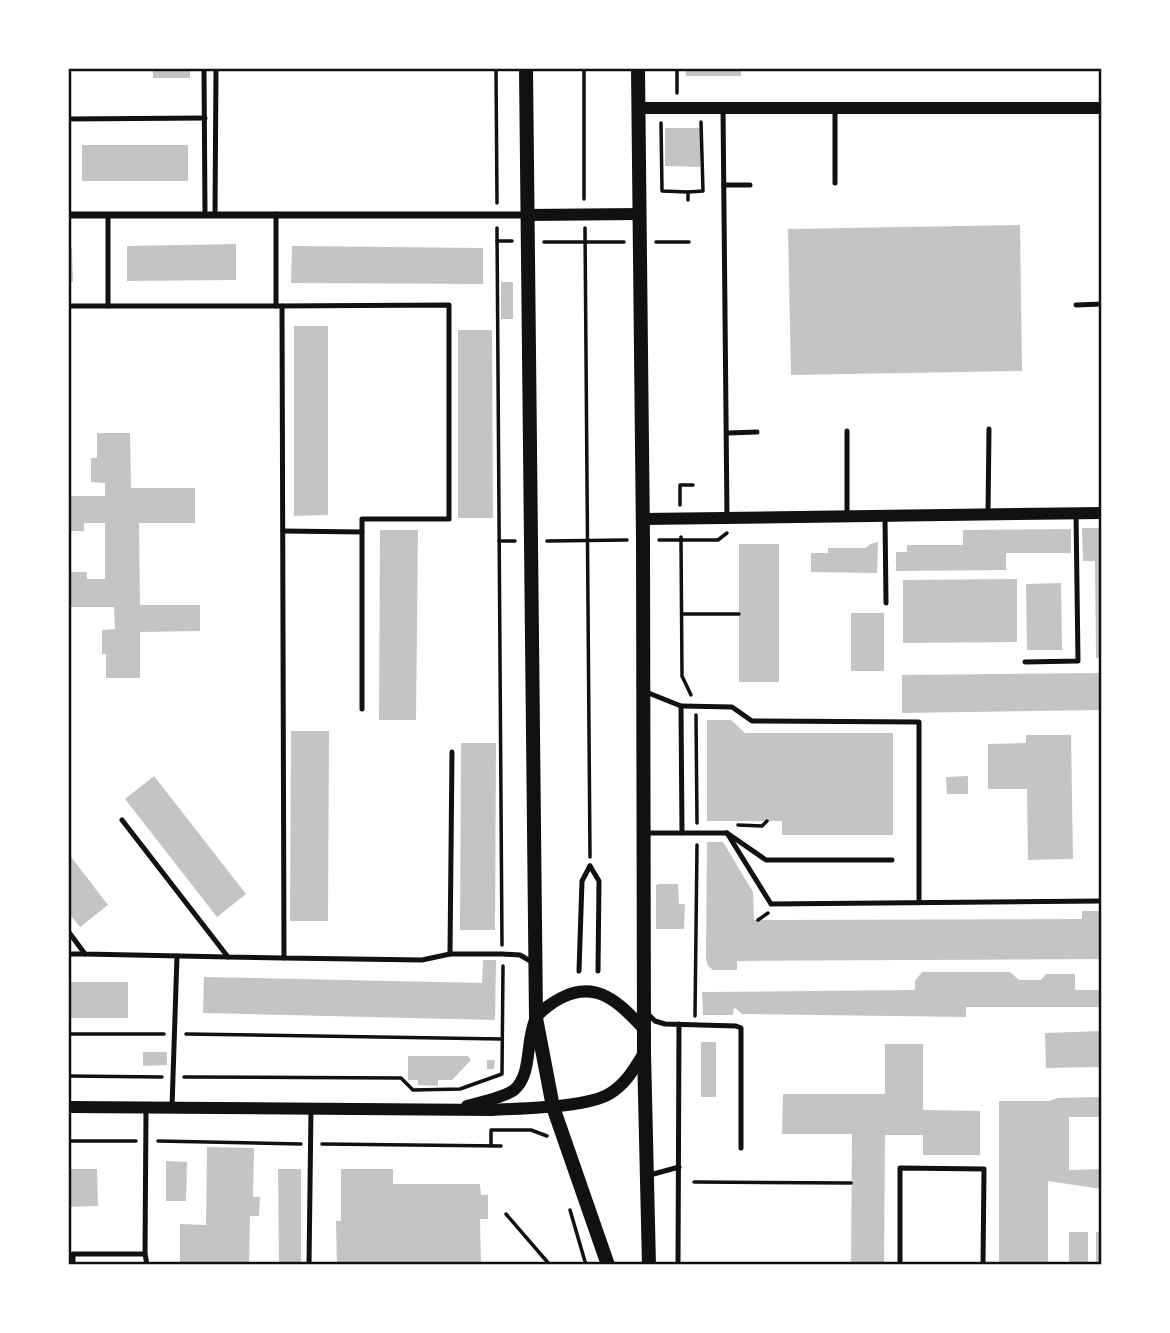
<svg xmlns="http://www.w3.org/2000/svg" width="1170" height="1333" font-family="'Exo 2',sans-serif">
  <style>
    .building { fill: #c4c4c4 }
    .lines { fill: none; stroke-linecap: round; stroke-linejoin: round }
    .path { stroke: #111; stroke-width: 3.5 }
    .service { stroke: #111; stroke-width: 5 }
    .minor { stroke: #111; stroke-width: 7 }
    .tertiary { stroke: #111; stroke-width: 12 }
    .secondary { stroke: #111; stroke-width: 14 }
    .neatline { fill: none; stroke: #111; stroke-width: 2.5 }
  </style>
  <rect width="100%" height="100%" fill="#fff"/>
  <g class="building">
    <rect x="153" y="68" width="37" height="10"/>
    <rect x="686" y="68" width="55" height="8"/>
    <path d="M665,128H700V167L665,166Z"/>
    <rect x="82" y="145" width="106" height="36"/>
    <path d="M1020,225L1022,371L791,375L788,229Z"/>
    <path d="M236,244V280L127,281V246Z"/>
    <path d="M292,246L483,248V284L291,283Z"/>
    <path d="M68,248H72L73,282H68Z"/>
    <rect x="501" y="282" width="12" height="37"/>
    <path d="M294,326H328V515L294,516Z"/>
    <path d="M458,330H492L493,518H458Z"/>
    <path d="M97,433H130L131,488H195V523H139L140,605H200V631L140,632V678H106V654H102V630L115,629L114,607H68V572H87V579H105V523H84V531H68V496H105V483L91,482V458H97Z"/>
    <path d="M1082,528H1102V658H1096L1095,561H1083Z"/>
    <path d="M1071,529V553H1006V570L896,571V552H907V545H963V530Z"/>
    <path d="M380,530H418L416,720H379Z"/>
    <path d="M878,542L877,573L811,572V553H828V548H866L870,544Z"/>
    <rect x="739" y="544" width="40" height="138"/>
    <path d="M1017,579V642L903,643V580Z"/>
    <path d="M1061,583L1062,650H1027L1026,584Z"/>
    <rect x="851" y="613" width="33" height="58"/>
    <path d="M1102,673V710L902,713V675Z"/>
    <path d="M707,720H731L745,733H893V835H782V821H707Z"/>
    <path d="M291,731H329L328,921H290Z"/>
    <path d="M1026,735H1071L1073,859L1028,860L1027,789H988V744L1026,743Z"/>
    <path d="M461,743H496L495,930H460Z"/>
    <path d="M154,776L246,894L217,917L125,799Z"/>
    <path d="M968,776V794H947L946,777Z"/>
    <path d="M707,842H723L753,892L754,920L1082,919V911H1101V959L737,961V970H713L708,966L706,959Z"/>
    <path d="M68,853L108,905L80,927L68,912Z"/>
    <path d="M660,884H678L679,904H685L684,929H656V885Z"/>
    <path d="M483,960H496L495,1020L203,1013L204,977L482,983Z"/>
    <path d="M922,972H1010L1019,980H1041L1046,974H1075V990H1102V1007H966V1017L742,1014L734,1007L733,1015H703L702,992L915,990V981Z"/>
    <rect x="68" y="982" width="60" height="36"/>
    <path d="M1102,1031V1067L1046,1068L1045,1033Z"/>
    <rect x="701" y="1042" width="15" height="55"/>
    <path d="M885,1044H923V1110L980,1111V1155H923V1135H885L884,1265H851L852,1134H782L783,1094H885Z"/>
    <path d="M143,1052H167V1065L143,1066Z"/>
    <path d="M408,1056H468L471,1060L452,1080H438V1086L418,1085V1080H408Z"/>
    <path d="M487,1060H495L494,1069H487Z"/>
    <path d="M1102,1097V1117H1069V1170L1102,1169V1189L1048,1181V1265H999V1101H1049L1058,1098Z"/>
    <path d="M207,1147L254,1148L253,1197H260L259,1216H250L249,1265H180V1224L206,1225Z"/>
    <path d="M166,1161L187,1162L186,1201H166Z"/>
    <path d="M68,1169H97L98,1206L68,1207Z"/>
    <path d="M278,1169H301V1265H279Z"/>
    <path d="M341,1169H393V1184H480L481,1195H488V1219H480L481,1265H337L336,1221H341Z"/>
    <rect x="1069" y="1232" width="19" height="33"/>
    <rect x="1096" y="1232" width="6" height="33"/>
  </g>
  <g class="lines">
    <g class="path">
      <path d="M496,68L497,203"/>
      <path d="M584,68V199"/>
      <path d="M677,68V93"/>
      <path d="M661,123L662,191L688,192V200"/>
      <path d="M688,192L703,191L701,122"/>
      <path d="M497,228L502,945"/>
      <path d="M585,228L590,857"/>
      <path d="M497,241H512"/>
      <path d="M544,242H624"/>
      <path d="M656,242H689"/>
      <path d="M680,505V485H693"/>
      <path d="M659,540H681V537"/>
      <path d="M499,541H515"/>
      <path d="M547,541L627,540"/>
      <path d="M682,614H739"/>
      <path d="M691,695L682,676L681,540H718L727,533"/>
      <path d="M696,715L697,823"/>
      <path d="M738,825L762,826L767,821"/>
      <path d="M758,920L768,913"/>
      <path d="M695,1016L697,845"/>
      <path d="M68,1034H164"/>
      <path d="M186,1034L502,1039"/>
      <path d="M68,1076L162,1077"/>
      <path d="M184,1077L401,1078L413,1090L460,1089L502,1074L503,966"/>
      <path d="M68,1141H136"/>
      <path d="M158,1141L301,1144"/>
      <path d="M322,1144L501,1146"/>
      <path d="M491,1145V1130H531L547,1136"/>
      <path d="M694,1182L851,1183"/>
      <path d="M570,1210L586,1265"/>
      <path d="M506,1214L550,1265"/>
    </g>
    <g class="service">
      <path d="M204,68L205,215"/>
      <path d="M723,108L727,518"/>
      <path d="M835,110V183"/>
      <path d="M68,119L205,118"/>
      <path d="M724,185H750"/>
      <path d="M276,214V306L449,305V519H362V709"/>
      <path d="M108,215V306H276"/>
      <path d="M215,215L216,68"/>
      <path d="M1076,305L1102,304"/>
      <path d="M68,306H108"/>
      <path d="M282,306L284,958L422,960L450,954H502L520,955L532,962"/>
      <path d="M847,431V517"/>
      <path d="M728,433L757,432"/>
      <path d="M988,514L989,429"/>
      <path d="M885,516L886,603"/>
      <path d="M283,531L362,532"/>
      <path d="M1025,662L1078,661L1076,513"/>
      <path d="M646,692L681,706L682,833"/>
      <path d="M681,706L732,707L752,721L919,722V902"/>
      <path d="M122,820L228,957L284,958"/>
      <path d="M645,833H727L766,860H892"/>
      <path d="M727,833L771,904L1102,901"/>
      <path d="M590,866L599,881L598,971"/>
      <path d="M68,931L85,954L228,957"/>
      <path d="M68,954H85"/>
      <path d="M450,954L452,752"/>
      <path d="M579,971L582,881L590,866"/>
      <path d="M648,1014L655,1021L665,1024L736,1026L741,1028V1148"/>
      <path d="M172,1107L177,956"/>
      <path d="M650,1175L679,1167"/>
      <path d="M145,1254L147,1265"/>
      <path d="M73,1265V1254H145L146,1110"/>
      <path d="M309,1265L311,1108"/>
      <path d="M678,1265L679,1024"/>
      <path d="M900,1265V1168L984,1169L983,1265"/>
    </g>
    <path class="minor" d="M68,215H527"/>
    <g class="tertiary">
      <path d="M638,108H1102"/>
      <path d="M527,215L640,214"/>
      <path d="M643,519L1102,513"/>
      <path d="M467,1106C478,1103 505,1097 514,1090C533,1074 525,1039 536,1018C540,1011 553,1002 561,998C598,979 620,1004 644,1029"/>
      <path d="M68,1107L492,1110C521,1108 585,1108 609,1094C626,1084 634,1069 644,1053"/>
    </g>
    <g class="secondary">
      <path d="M526,68L536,1018L553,1107L608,1265"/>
      <path d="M638,68L643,540L644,1053L649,1265"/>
    </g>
  </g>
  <rect width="1170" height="1333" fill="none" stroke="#ffffff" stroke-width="140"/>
  <rect x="70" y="70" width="1030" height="1193" class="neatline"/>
</svg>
